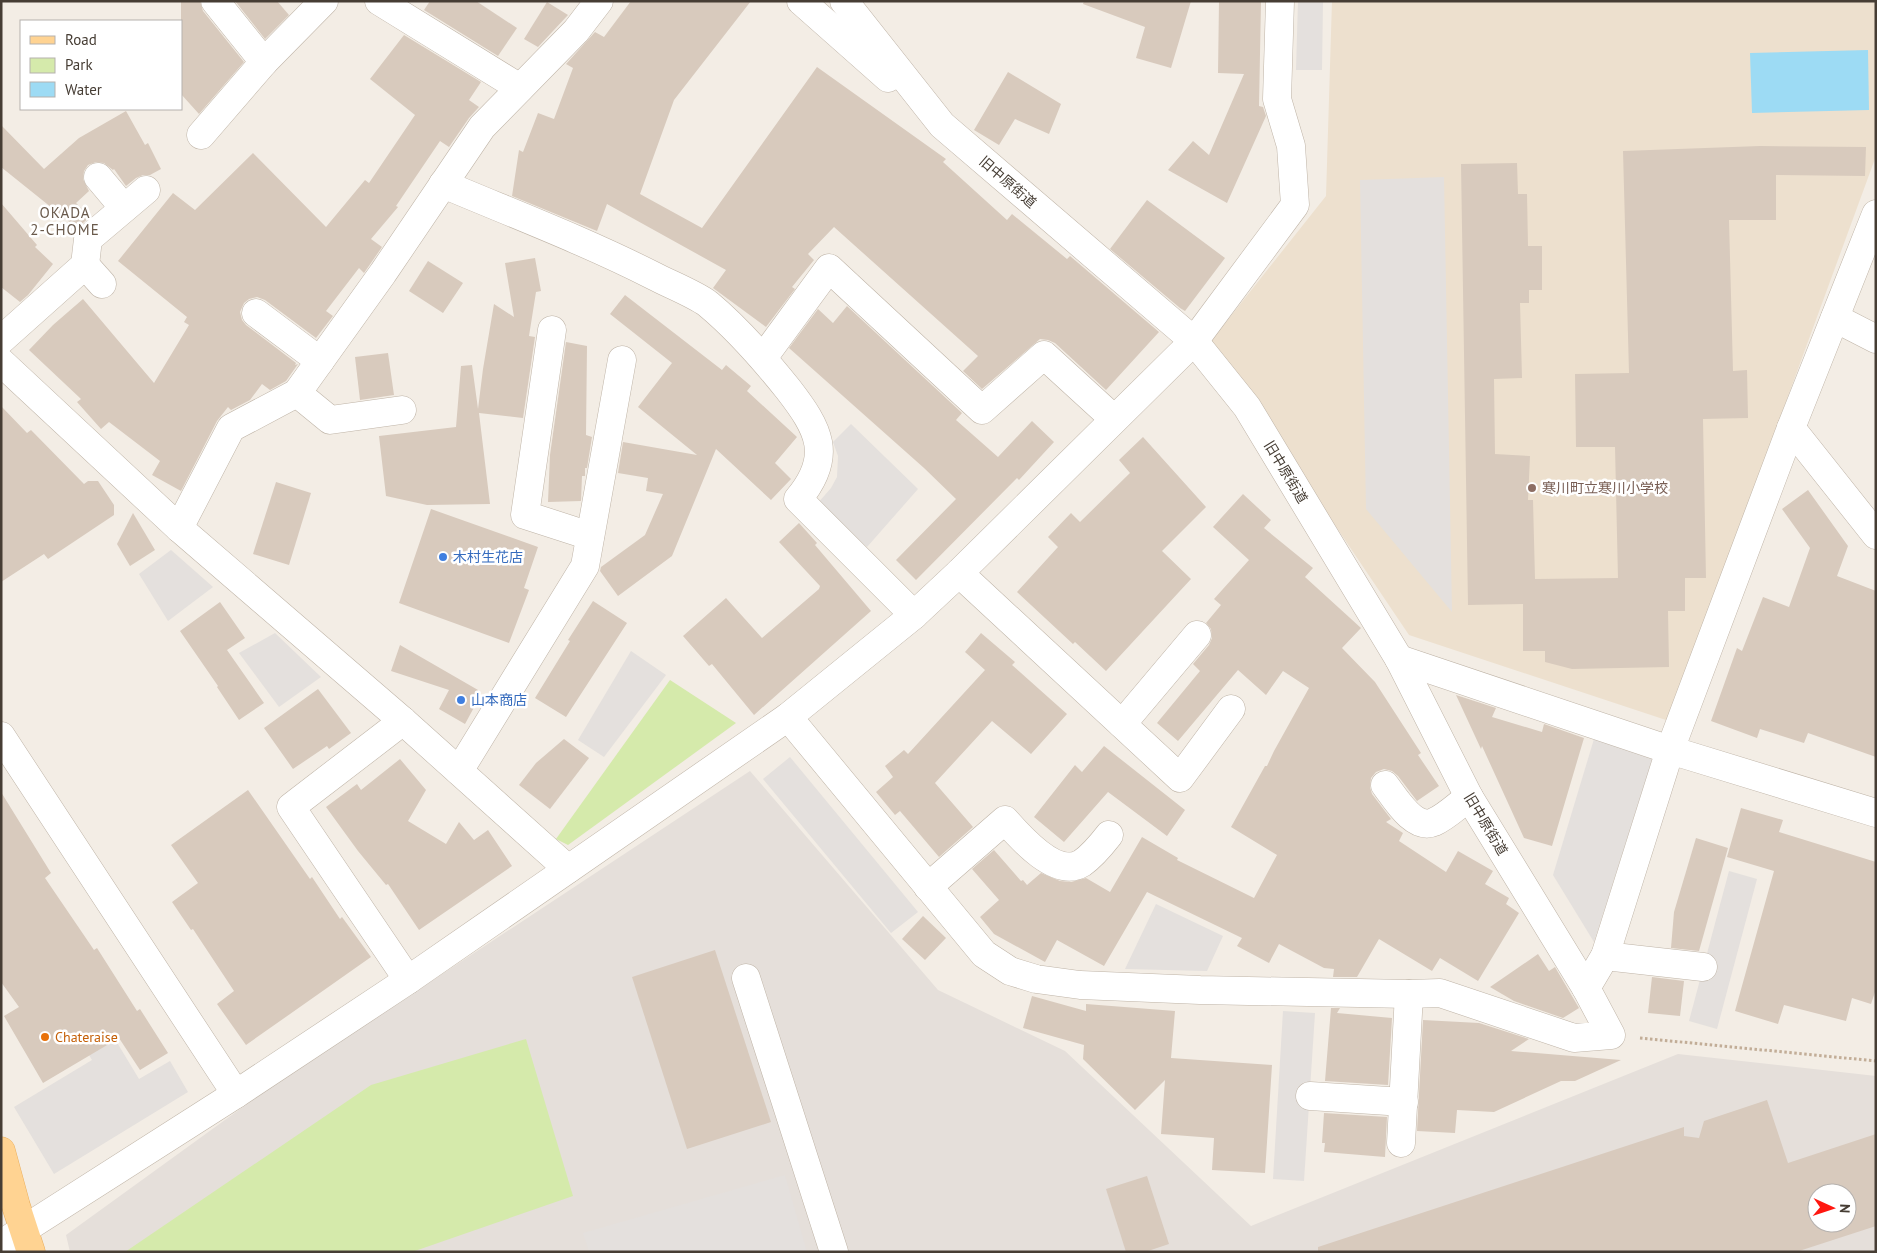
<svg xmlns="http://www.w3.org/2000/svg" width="1877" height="1253" font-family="'PT Sans','Noto Sans JP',sans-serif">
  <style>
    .industrial { fill: #e5dfda; fill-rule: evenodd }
    .education { fill: #ede0ce }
    .green { fill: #d5eaab }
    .parking { fill: #e4e0dd }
    .water { fill: #9ddbf4 }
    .building { fill: #d8cabd; fill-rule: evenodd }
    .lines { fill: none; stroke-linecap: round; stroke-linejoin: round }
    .minor-casing { stroke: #bfb4a7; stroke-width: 29 }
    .major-casing { stroke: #e9ae5d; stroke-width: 29 }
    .path { stroke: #c2ad97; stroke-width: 3; stroke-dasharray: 2.5 2.5; stroke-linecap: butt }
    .minor { stroke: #fff; stroke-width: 28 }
    .major { stroke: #ffd392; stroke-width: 28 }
    .education-dot { fill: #8d6e63; stroke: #fff; stroke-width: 2 }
    .shop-dot { fill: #3f7fe0; stroke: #fff; stroke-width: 2 }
    .food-dot { fill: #e8710a; stroke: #fff; stroke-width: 2 }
    .labels { text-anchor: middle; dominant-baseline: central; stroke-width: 5; stroke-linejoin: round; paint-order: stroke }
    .street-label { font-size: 14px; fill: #463d34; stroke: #fff }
    .education-label { font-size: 14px; fill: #785e54; stroke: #fff; text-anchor: start }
    .shop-label { font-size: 14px; fill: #366cbe; stroke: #fff; text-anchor: start }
    .food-label { font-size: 14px; fill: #c56008; stroke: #fff; text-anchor: start }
    .neighbourhood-label { font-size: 15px; letter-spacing: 1px; fill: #69594b; stroke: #fff }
  </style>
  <rect width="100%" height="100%" fill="#f3ede5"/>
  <path class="industrial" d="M750,771L938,990L1065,1051L1251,1226L1678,1054L1876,1076V1252H70L66,1235L265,1091ZM1817,1193H1847V1223H1817Z"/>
  <path class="education" d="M1332,1H1876V156L1669,721L1409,635L1211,341L1326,196Z"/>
  <g class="green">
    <path d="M670,680L736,723L568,845L556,839Z"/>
    <path d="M526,1039L573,1196L412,1252H125L371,1085Z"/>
  </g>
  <g class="parking">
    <path d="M1298,1H1323L1322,70H1296Z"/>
    <path d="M1444,177L1452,612L1366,509L1360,180Z"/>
    <path d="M851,424L918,489L867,547L818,503L831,488L837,477L838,456L833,442Z"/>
    <path d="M171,550L213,587L168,621L139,574Z"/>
    <path d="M275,633L321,677L279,707L239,653Z"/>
    <path d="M631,651L666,675L604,757L578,740Z"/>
    <path d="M1594,739L1653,757L1594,942L1553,875Z"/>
    <path d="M790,757L918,912L891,933L763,779Z"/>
    <path d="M1729,871L1757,879L1717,1029L1689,1021Z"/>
    <path d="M1156,904L1223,936L1207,971L1125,969Z"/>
    <path d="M1283,1011L1315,1013L1304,1181L1273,1179Z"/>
    <path d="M64,1013L107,1026L139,1079L170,1061L188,1092L54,1174L14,1107L92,1060Z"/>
    <path d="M785,1175L807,1252H589L583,1233Z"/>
  </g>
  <path class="water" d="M1868,50L1869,110L1752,113L1750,53Z"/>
  <g class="building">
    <path d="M181,1H200L203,11L244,62L199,114L181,94Z"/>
    <path d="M235,1H277L289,15L265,39Z"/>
    <path d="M430,1H476L517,28L498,56L424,10Z"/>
    <path d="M631,1H751L674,100L640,194L702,228L817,67L946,159L943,162L1007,220L1012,214L1067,259L1070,256L1159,332L1106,390L1055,343L1048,340L1040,339L982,389L963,371L978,356L834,227L808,254L814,260L792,287L795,289L766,327L713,288L726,270L607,204L597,231L512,196L519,150L523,152L538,113L554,119L573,68L566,64L595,32L604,37Z"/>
    <path d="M1084,1H1191L1171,68L1136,58L1145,27L1083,4Z"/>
    <path d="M1219,1L1261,2L1259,106L1263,107L1266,116L1227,203L1168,170L1193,141L1209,155L1244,74L1218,73Z"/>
    <path d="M547,2L568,15L538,47L524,39Z"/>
    <path d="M404,35L481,82L469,100L479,107L469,118L449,147L440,141L396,206L398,207L371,239L382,247L364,273L359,268L326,311L333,316L316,338L265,300L257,297L249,299L244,303L240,312L242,320L246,325L296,363L295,365L298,364L286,381L270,390L262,384L250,400L231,410L228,407L217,421L181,491L152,475L160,461L109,422L101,429L77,402L81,399L29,350L53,325L83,299L154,383L189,325L184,322L187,317L118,261L173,193L195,210L253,153L326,227L365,180L369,183L415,115L370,79Z"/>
    <path d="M1008,72L1061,104L1049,134L1015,119L999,145L974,130Z"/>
    <path d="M126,111L145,145L148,143L161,169L150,175H143L136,178L126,186L114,169L113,170L104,163L96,162L88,165L84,171L83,179L89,191L76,203L90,217L77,228L1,167V125L44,169L79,138Z"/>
    <path d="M1760,146L1866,147L1865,176L1776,175V220H1729L1733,371L1747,370L1748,418L1703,419L1706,578H1685V611H1668L1669,667L1572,669L1545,662V651H1523V604L1468,605L1461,164L1517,163L1518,194H1527L1528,246H1542V290H1529V303H1520L1522,378L1494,379L1495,454L1530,456L1528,500H1533L1535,579L1618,578L1615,447H1576L1575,374L1629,373L1623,151Z"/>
    <path d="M1147,200L1225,258L1185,311L1180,308L1110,249Z"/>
    <path d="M1,203L37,245L35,247L53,264L28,295L20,302L1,287Z"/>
    <path d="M535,258L541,291L536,292L529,336L535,337L523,418L479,413L490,504L427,505L386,496L379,436L456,427L461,366L472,365L478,409L483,369L494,304L514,317L505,263Z"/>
    <path d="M428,261L463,283L443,313L409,291Z"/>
    <path d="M625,295L722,370L726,365L751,386L747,391L797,437L775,463L791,479L771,500L716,449L672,556L618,596L600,571L601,567L645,535L663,494L646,491L648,478L618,473L623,442L697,455L638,407L672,363L610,314Z"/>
    <path d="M847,306L962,413L956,420L998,457L1032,421L1054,442L1019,480L1017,478L916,580L896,560L956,499L924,468L789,348L818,309L833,323Z"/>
    <path d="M566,342L587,346L586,435L592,437L587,468H585V476H582L581,501L548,502L550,455Z"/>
    <path d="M388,353L394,395L360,400L355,357Z"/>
    <path d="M1,406L27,433L31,430L84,484L88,481H98L114,505V515L48,559L44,554L1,582Z"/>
    <path d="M1143,437L1206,507L1162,551L1191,579L1106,671L1075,642L1073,644L1017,592L1058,547L1048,537L1071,513L1080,522L1130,473L1119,460Z"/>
    <path d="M276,482L311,493L289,565L253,554Z"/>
    <path d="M1808,490L1848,546L1837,576L1876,591V757L1808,733L1804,743L1760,729L1757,738L1711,721L1737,648L1742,651L1763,597L1789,607L1810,548L1782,509Z"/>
    <path d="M1243,494L1271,520L1264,528L1313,568L1305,577L1361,628L1342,648L1375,682L1421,753L1418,755L1439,786L1417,801L1398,776L1392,771L1384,769L1376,772L1371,778L1370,787L1372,794L1391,819L1386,822L1403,833L1399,841L1446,872L1458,851L1493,871L1485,884L1509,898L1506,904L1519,913L1478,981L1440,958L1432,971L1379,939L1357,977H1333L1334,969L1324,968L1279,944L1269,963L1237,946L1242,938L1147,892L1104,966L1057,940L1045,962L994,934L980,917L999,900L972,869L994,850L1021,881L1023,880L1027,885L1041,873L1060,881L1071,882L1086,878L1110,892L1142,837L1178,858L1177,860L1254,898L1277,855L1231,827L1265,766H1267L1274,751L1309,688L1283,671L1266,695L1238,670L1178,741L1157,723L1200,671L1193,664L1209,645L1212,638L1211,629L1206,623L1221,605L1214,599L1249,560L1213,527Z"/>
    <path d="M431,509L538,547L524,588L529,590L509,643L399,603Z"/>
    <path d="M133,513L155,550L130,566L117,544Z"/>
    <path d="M799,523L817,543L815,545L871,611L754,715L712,664L709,666L683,636L726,598L762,638L819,589L820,586L779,542Z"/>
    <path d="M593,601L627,623L566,717L535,698L570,641L568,640Z"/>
    <path d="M220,602L245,638L227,650L264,703L239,720L217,687L218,686L180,631Z"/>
    <path d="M981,633L1015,662L1012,665L1067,714L1031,754L992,721L935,783L973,827L939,857L900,811L895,815L876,792L893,777L885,766L904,750L908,754L985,670L965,652Z"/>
    <path d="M400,645L478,690V700L465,724L439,709L449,690L391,671Z"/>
    <path d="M318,689L351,733L329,749L327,746L293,769L264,728Z"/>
    <path d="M1456,695L1496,708L1492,717L1542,732L1544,724L1584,738L1552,846L1524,838L1482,746L1481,749Z"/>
    <path d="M564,739L589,758L550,809L519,785L536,763Z"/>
    <path d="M1104,746L1185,810L1167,836L1108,792L1064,842L1034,817L1075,765L1082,772Z"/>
    <path d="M400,759L426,790L408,821L446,844L459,822L474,840L488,830L512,866L419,930L388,884L386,885L358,851L326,807L357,784L361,790Z"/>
    <path d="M248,790L310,879L312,877L340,919L342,917L371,957L246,1045L217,1004L234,991L193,929L191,930L172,902L198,883L171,845Z"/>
    <path d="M1,792L51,873L45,878L94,950L97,948L137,1011L140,1009L168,1053L140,1070L119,1038L43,1083L4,1016L19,1007L1,982Z"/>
    <path d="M1741,808L1783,820L1779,832L1876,862V989L1871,1004L1852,998L1846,1021L1784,1005L1778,1024L1735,1011L1774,871L1727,857Z"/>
    <path d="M1696,838L1728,848L1699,951L1671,948L1674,912Z"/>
    <path d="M923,916L946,938L925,960L902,939Z"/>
    <path d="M715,950L771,1122L687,1149L632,977Z"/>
    <path d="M1538,954L1549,971L1555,967L1579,1008L1563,1018L1514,1001L1490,987Z"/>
    <path d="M1652,977L1684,981L1680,1016L1648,1013Z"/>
    <path d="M1032,996L1086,1011V1004L1175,1011L1171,1058L1272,1065L1265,1173L1212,1170L1214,1138L1161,1134L1165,1080L1135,1110L1083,1059L1084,1045L1023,1028Z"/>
    <path d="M1331,1008H1340L1337,1013L1392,1018L1388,1085L1325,1081Z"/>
    <path d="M1423,1020L1479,1023L1529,1039L1511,1051L1621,1060L1575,1081H1561L1494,1112L1457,1110L1455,1133L1417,1131Z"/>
    <path d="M1767,1100L1788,1163L1876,1134V1226L1796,1252H1318V1247L1684,1127V1136L1699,1138L1704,1121ZM1817,1193H1847V1223H1817Z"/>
    <path d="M1324,1113L1387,1117L1385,1157L1324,1152L1325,1143H1322Z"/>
    <path d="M1147,1176L1169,1244L1145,1252H1126L1106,1189Z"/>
  </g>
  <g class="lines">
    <g class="minor-casing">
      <g id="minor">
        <path d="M215,1L264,62L324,1"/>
        <path d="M379,1L520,88"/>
        <path d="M801,1L888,78"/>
        <path d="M201,135L264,62"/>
        <path d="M98,177L124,208"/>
        <path d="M443,184C514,214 585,241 654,276C669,284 695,294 708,304C738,329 764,359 788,389C819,429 834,456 798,499L914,615"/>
        <path d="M85,265L102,284"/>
        <path d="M256,313L320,361"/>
        <path d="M1835,318L1876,339"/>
        <path d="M552,330L525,515L590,536"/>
        <path d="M1,340L85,265L88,239L146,190"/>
        <path d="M763,358L829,268L982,410L1044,355L1114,419"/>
        <path d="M1,362L179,528L403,721L568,869"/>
        <path d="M297,393L330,420L402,410"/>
        <path d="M1791,428L1876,535"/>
        <path d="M179,528L231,428L297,393L383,273L482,127L576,31L599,1"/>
        <path d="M959,573L1180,778L1231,709"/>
        <path d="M1399,659L1670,750L1791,428L1876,214"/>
        <path d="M788,717L984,954L1010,971L1036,979L1080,985L1200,990L1409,994L1440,993L1574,1038L1611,1035L1586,988L1469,797L1399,659L1247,407L1194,341L942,125L844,1"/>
        <path d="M403,721L291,807L408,980"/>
        <path d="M1122,724L1197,635"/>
        <path d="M1,736L236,1094"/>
        <path d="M459,771L585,566L622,360"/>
        <path d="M1385,785C1395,798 1414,831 1434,822C1446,817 1458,805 1469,797"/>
        <path d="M928,887L1005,820C1020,837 1056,879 1082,863C1092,856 1102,844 1109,835"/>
        <path d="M1605,956L1703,967"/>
        <path d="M746,978L834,1252"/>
        <path d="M1586,988L1605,956L1670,750L1876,813"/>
        <path d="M1310,1096L1404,1102"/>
        <path d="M1401,1143L1409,994"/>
        <path d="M1,1244L236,1094L408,980L788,717L914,615L959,573L1194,341L1295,205L1291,146L1277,99L1280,1"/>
      </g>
    </g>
    <g class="major-casing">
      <path id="major" d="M1,1151L16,1206L31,1252"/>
    </g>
    <path class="path" d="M1640,1038L1876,1061"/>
    <use href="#minor" class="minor"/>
    <use href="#major" class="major"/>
  </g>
  <circle class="education-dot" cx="1532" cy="488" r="5"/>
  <g class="shop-dot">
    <circle cx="443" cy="557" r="5"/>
    <circle cx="461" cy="700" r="5"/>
  </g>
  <circle class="food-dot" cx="45" cy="1037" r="5"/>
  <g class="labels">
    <g class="street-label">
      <text transform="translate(1008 182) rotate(41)">旧中原街道</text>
      <text transform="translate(1286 472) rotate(59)">旧中原街道</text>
      <text transform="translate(1486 824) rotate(59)">旧中原街道</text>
    </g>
    <g class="education-label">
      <text x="1542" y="488">寒川町立寒川小学校</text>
    </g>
    <g class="shop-label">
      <text x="453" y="557">木村生花店</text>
      <text x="471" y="700">山本商店</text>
    </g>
    <g class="food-label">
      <text x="55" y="1037">Chateraise</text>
    </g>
    <g class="neighbourhood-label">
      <text x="65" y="212">OKADA<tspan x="65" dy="17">2-CHOME</tspan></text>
    </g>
  </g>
  <rect width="1877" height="1253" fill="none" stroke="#463d34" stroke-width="5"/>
  <rect x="20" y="20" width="162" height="90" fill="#ffffff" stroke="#b5b1ae"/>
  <rect x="30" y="36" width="25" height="8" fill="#ffd392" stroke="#b5b1ae"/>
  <text x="65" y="45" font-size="15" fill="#463d34">Road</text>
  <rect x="30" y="58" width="25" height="15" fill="#d5eaab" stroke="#b5b1ae"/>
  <text x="65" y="70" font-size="15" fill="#463d34">Park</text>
  <rect x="30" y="82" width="25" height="15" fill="#9ddbf4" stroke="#b5b1ae"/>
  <text x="65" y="95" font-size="15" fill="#463d34">Water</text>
  <g transform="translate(1832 1208) rotate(93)"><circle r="24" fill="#ffffff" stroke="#b5b1ae"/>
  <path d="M0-4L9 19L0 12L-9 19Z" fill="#ff1710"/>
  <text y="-8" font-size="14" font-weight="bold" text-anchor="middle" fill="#463d34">N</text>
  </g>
</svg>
